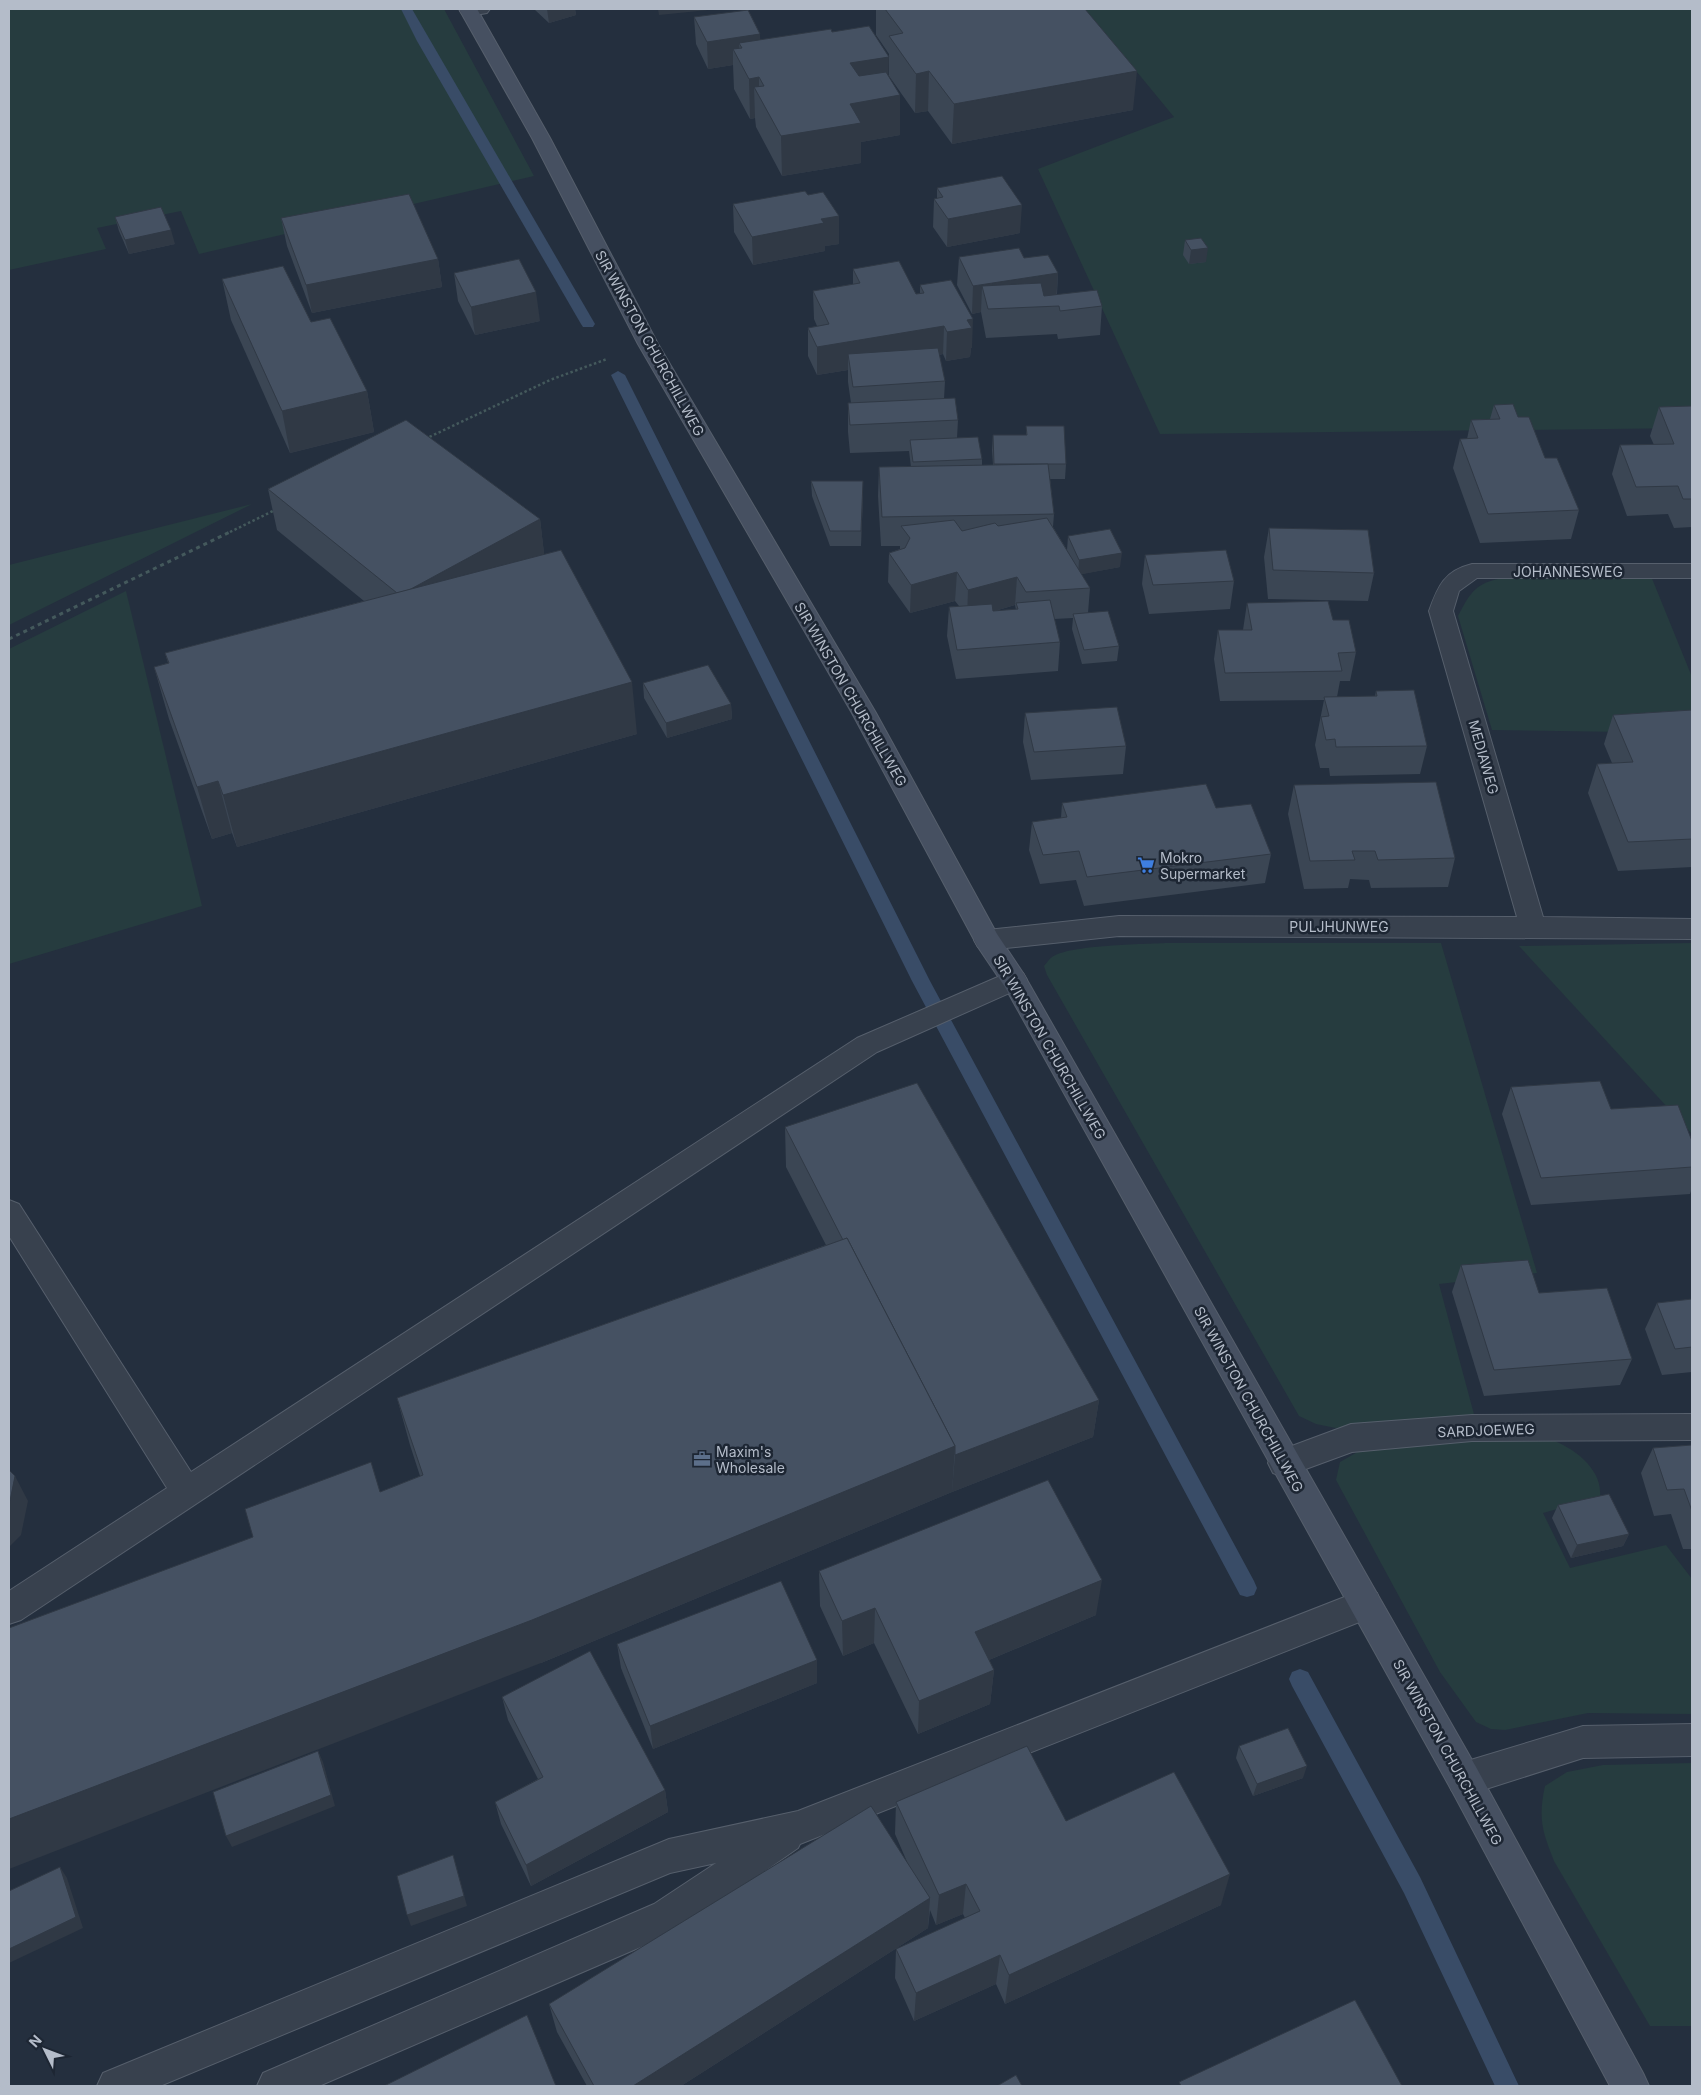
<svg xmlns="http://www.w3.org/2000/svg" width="1701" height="2095" font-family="Inter,sans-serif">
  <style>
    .green { fill: #263c3f }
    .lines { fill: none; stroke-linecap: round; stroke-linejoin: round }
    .stream { fill: #394c67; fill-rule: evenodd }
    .lane-casing { stroke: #565f6c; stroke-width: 2 }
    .street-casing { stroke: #565f6c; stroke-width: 2 }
    .secondary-casing { stroke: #565f6c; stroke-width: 2 }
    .path-far1 { stroke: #44595c; stroke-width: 2.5; stroke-dasharray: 2.5 2.5; stroke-linecap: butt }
    .path { stroke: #44595c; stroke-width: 3; stroke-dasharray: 4 4; stroke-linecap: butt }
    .lane { fill: #38414e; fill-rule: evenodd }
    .street { fill: #38414e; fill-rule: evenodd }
    .secondary { fill: #465061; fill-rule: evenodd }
    .wall { fill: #3b4654; fill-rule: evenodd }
    .shaded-wall { fill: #303945 }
    .building { fill: #455162; stroke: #303945 }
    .labels { text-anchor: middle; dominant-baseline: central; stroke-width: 5; stroke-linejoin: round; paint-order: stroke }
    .street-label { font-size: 14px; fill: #b4bcc9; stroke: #1d2633 }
    .poi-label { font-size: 14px; fill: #b4bcc9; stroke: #1d2633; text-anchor: start }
  </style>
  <rect width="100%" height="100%" fill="#242f3e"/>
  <g class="green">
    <path d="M9,9H444L534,176L199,254L181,211L97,228L106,249L9,270Z"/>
    <path d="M981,9H1692V428L1160,434L1038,169L1174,117L1086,10Z"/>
    <path d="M252,504L9,625V565Z"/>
    <path d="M1651,576L1692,677V733L1492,730L1458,616C1470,592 1477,582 1504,578Z"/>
    <path d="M126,591L202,906L9,964V649Z"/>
    <path d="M1168,943H1441L1537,1273L1439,1284L1475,1418L1336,1428L1316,1424L1299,1416L1047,975L1044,966C1046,964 1049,959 1052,957C1068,945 1145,944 1168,943Z"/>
    <path d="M1692,943V1134L1519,946Z"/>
    <path d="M1550,1439C1574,1448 1603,1469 1600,1497L1543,1513L1570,1568L1666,1545L1692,1579V1714L1588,1713L1505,1730L1491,1729L1476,1722L1440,1672L1336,1480L1340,1462L1361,1450L1402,1442Z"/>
    <path d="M1692,1763V2026H1650L1554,1861C1542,1831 1538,1818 1545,1786L1567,1772L1603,1765Z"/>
  </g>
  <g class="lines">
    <g class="stream">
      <path d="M401,9H412L595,324L593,327H583L581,324L417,41Z"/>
      <path d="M618,371L625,375L930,981L1254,1581L1257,1588L1254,1595L1247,1597L1240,1595L912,981L611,375Z"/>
      <path d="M1300,1669L1308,1672L1420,1877L1519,2086H1495L1404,1893L1292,1686L1289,1679L1292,1672Z"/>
    </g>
    <g class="lane-casing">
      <g id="lane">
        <path d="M1014,970L1023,973L1027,980L1023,987L877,1052L21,1620L9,1624V1591L167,1488L9,1236V1200L19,1204L191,1472L857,1038Z"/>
        <path d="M1365,1589L1377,1593L1381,1604L1377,1615L800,1844L798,1848L680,1930L319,2086H257L263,2073L654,1904L716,1863L670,1873L160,2086H97L103,2073L669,1839L798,1811Z"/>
      </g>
    </g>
    <g class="street-casing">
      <g id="street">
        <path d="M462,9H490L487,13L469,16L463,15L460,11Z"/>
        <path d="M1472,564H1692V578H1477L1459,591L1453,611L1543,917L1692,919V939L1119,936L987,950L978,947L974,940L978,933L987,930L1119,916L1517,917L1429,611C1438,586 1444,571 1472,564Z"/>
        <path d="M1692,1414V1440L1472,1441L1352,1452L1284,1477L1273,1473L1268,1463L1273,1453L1351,1424L1472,1415Z"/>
        <path d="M1692,1724V1756L1583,1758L1464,1796L1452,1791L1447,1779L1452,1767L1464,1762L1583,1726Z"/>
      </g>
    </g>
    <g class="secondary-casing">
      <path id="secondary" d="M459,9H477L550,138L658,344L876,713L997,934L1023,973L1476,1767L1643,2073L1649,2086H1610L1452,1791L1005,987L978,947L852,713L638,344L532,138Z"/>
    </g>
    <g class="path-far1">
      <path d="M425,439L550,380L607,359"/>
      <path d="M230,532L275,510"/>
    </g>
    <path class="path" d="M9,639L232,531"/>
    <use href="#lane" class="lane"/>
    <use href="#street" class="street"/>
    <use href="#secondary" class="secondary"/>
  </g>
  <g class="wall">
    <path d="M534,9H575L576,15L549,23Z"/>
    <path d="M876,9H1085L1133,110L952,144L928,111L915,113L889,76V54L876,35Z"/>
    <path d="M694,17L760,40L832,32L889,76L900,135L861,142V163L782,176L756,127L755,118L750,119L734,89L733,65L708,69L696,44Z"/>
    <path d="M937,188L1020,233L947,247L933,227L934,199H937Z"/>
    <path d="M808,195L839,216V244L825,246V251L753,265L734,232L733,204Z"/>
    <path d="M115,217L175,244L129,254L119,231Z"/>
    <path d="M281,218L438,259L442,287L312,313L287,246Z"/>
    <path d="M1185,240L1206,262L1189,264L1183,255Z"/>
    <path d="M959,257L1024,258L1058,273L1057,294L1102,306L1100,335L1058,339L1057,334L986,338L981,312L972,314L957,285Z"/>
    <path d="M853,269L916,294H920V285L972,348H971L970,357L946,361L943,354L939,355L945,381L944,399L958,420L957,438L982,459V466L993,465L992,450L993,435H1026V426L1066,464L1065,479H1050L1054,514L1053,527L1067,550L1068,536L1120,567L1081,574L1090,588L1088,613L1119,646L1117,661L1082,664L1072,629L1073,618L1054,619L1060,642L1058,671L956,679L947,636L949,607L959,606L955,601L910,613L888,582L889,553L900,549V546H881L878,496L879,467H911L909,451L850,453L848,432V403H851L848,382V370L817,375L808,356V328L817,326L814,319L813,291L853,284ZM1015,605L1016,610L995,611Z"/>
    <path d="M454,273L540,321L475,335L458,301Z"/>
    <path d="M222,279L311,322L367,391L374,432L290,453L231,320Z"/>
    <path d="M1494,405L1518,417L1579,510L1571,539L1480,543L1453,468L1460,439H1467L1471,420L1490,419Z"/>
    <path d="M1692,406V527L1674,528L1668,514L1627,516L1612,474L1620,445H1654L1650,436L1659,407Z"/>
    <path d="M811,481L863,496L861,546H830L812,496Z"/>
    <path d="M268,489L540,519L544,554L637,734L237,847L232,833L212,839L169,719L154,667L168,663L165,653L364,601L277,530Z"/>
    <path d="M1269,528L1374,573L1368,601L1268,599L1264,557Z"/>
    <path d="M1145,555L1234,581L1230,609L1149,614L1142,584Z"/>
    <path d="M1247,603L1333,620L1356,652L1350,681H1340L1337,697L1375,696L1376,691L1427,746L1420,774L1330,776L1329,768H1320L1315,745L1324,700L1220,701L1214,659L1218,630H1243Z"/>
    <path d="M643,683L731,704L732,719L667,738L644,698Z"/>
    <path d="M1692,710V867L1618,871L1588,793L1597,764L1612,763L1604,744L1613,715Z"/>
    <path d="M1025,713L1126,746L1123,774L1031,780L1023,742Z"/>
    <path d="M1294,785L1455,858L1448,887L1371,888L1369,880L1350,879L1348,888L1304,889L1288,814Z"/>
    <path d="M1062,803L1216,808L1271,854L1265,883L1084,906L1076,880L1040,884L1029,850L1032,822L1061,818Z"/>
    <path d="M1511,1087L1611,1109L1692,1141V1188L1690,1194L1531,1205L1502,1114Z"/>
    <path d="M785,1127L1099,1400L1093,1437L952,1492L541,1663L253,1537L380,1492L420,1476L410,1445L397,1398L826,1245L786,1167Z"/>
    <path d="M1461,1265L1632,1359L1620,1385L1484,1396L1452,1292Z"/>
    <path d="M1692,1299V1372L1662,1375L1645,1329L1657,1303Z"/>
    <path d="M1692,1445V1549H1683L1671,1514L1654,1516L1641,1473L1653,1448Z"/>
    <path d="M1558,1505L1629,1534L1623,1546L1571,1558L1552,1518Z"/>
    <path d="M819,1571L1096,1615L989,1660L994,1670L990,1704L918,1734L874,1643L843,1656L820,1606Z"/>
    <path d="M617,1644L817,1660V1683L653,1749L621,1668Z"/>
    <path d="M502,1697L665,1790L668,1812L531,1886L501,1824L495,1802L538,1779L508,1720Z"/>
    <path d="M1239,1746L1303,1778L1253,1796L1236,1758Z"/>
    <path d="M896,1802L1066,1821L1221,1905L1005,2004L996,1984L914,2021L895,1978L896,1949L965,1918L963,1914L936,1925L930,1910L928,1928L681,2086H587L557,2032L549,2004L908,1864L895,1834Z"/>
  </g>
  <g class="shaded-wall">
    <path d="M547,9H575L576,15L549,23Z"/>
    <path d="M658,9H708V10L659,15Z"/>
    <path d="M760,34L761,61L742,48L739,43L740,62L733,49V65L708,69L707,42Z"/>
    <path d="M889,57L888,96L850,103V63Z"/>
    <path d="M929,71L928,111L915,113L916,74Z"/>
    <path d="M1137,71L1133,110L952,144L954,104Z"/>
    <path d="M759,77V96L754,87L755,118L750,119L749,79Z"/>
    <path d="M900,95V135L861,142V163L782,176L781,136L850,104Z"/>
    <path d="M1022,205L1020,233L947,247L948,219Z"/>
    <path d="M839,216V244L825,246V251L753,265L752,237L821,219Z"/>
    <path d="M171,230L175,244L129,254L125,240Z"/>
    <path d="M1208,248L1206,262L1189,264L1191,250Z"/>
    <path d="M438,259L442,287L312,313L306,285Z"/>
    <path d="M1058,273L1056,301L982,286L981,312L972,314L973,286Z"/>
    <path d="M536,292L540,321L475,335L471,307Z"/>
    <path d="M973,319L972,348H971L970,357L946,361L947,332L967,320Z"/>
    <path d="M944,326L943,354L851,370L848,354V370L817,375V347Z"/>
    <path d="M367,391L374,432L290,453L282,411Z"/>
    <path d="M863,481V496L861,546V531Z"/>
    <path d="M540,519L545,561L400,595Z"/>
    <path d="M1122,553L1120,567L1078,575L1079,560Z"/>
    <path d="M957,572L955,601L910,613L911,585Z"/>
    <path d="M1017,577L1015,605L967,619L968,590Z"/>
    <path d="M632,682L637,734L237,847L223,795Z"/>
    <path d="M731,704L732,719L667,738L666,723Z"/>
    <path d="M218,781L232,833L212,839L197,787Z"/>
    <path d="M1099,1400L1093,1437L952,1492L955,1455Z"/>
    <path d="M955,1446L952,1492L541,1663L9,1869V1819Z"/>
    <path d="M15,1476L28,1501L21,1535L9,1547V1506Z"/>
    <path d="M1629,1534L1623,1546L1571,1558L1577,1545Z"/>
    <path d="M1102,1580L1096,1615L972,1667L975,1632Z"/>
    <path d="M875,1608L874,1643L843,1656L842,1621Z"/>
    <path d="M817,1660V1683L653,1749L650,1726Z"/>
    <path d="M994,1670L990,1704L918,1734L919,1701Z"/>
    <path d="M318,1751L323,1762L335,1806L232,1847L226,1836Z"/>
    <path d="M1307,1766L1303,1778L1253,1796L1257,1784Z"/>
    <path d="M665,1790L668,1812L531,1886L526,1865Z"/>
    <path d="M453,1855L467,1906L411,1926L407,1915Z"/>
    <path d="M60,1867L67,1878L83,1928L9,1963V1949Z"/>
    <path d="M1230,1874L1221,1905L1005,2004L1009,1975Z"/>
    <path d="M966,1884L963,1914L936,1925L939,1895Z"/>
    <path d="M930,1898L928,1928L681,2086H633Z"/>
    <path d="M1000,1955L996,1984L914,2021L916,1993Z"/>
  </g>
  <g class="building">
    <path d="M885,9H1085L1137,71L954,104L929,71L916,74L889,36L903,33Z"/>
    <path d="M748,10L760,34L707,42L694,17Z"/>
    <path d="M869,26L889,57L850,63L859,76L886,72L900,95L850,104L861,123L781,136L754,87L764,86L759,77L749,79L733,49L742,48L739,43L831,29L832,32Z"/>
    <path d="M1002,176L1022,205L948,219L934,199L943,197L937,188Z"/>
    <path d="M805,191L808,195L823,192L839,216L821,219L824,223L752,237L733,204Z"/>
    <path d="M409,194L438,259L306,285L281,218Z"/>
    <path d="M161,207L171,230L125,240L115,217Z"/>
    <path d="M1201,238L1208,248L1191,250L1185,240Z"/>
    <path d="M1019,248L1024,258L1048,255L1058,273L973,286L959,257Z"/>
    <path d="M519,259L536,292L471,307L454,273Z"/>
    <path d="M899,261L916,294L924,293L920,285L951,280L973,319L967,320L972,328L947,332L944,326L817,347L808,328L829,324L813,291L860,283L853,269Z"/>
    <path d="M283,266L311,322L330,318L367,391L282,411L222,279Z"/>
    <path d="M1041,283L1044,296L1097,290L1102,306L1060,311L1059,306L988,309L982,286Z"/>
    <path d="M938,348L945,381L853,387L848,354Z"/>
    <path d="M955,398L958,420L850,425L848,403Z"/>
    <path d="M1513,404L1518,417H1529L1545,458H1557L1579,510L1488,514L1460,439L1478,438L1471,420L1500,419L1494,405Z"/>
    <path d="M1692,406V499H1683L1678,486L1636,487L1620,445L1674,444L1659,407Z"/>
    <path d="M406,420L540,519L409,590L397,593L268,489Z"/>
    <path d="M1026,426H1064L1066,464H994L993,435H1027Z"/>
    <path d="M978,437L982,459L913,462L910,440Z"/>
    <path d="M1048,464L1054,514L882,517L879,467Z"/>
    <path d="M811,481H863L861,531H830Z"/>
    <path d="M1047,518L1090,588L1026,592L1017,577L968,590L957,572L911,585L889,553L905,548L910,538L901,526L954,520L962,531L995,523L998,526Z"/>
    <path d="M1269,528L1368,530L1374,573L1273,570Z"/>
    <path d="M1110,529L1122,553L1079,560L1068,536Z"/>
    <path d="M561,550L632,682L223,795L218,781L197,787L154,667L169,663L165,653Z"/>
    <path d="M1226,550L1234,581L1153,585L1145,555Z"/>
    <path d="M1050,600L1060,642L957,650L949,607L992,604L993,611L1018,609L1016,603Z"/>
    <path d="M1328,601L1333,620H1349L1356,652L1338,653L1342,671L1225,673L1218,630H1252L1247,603Z"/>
    <path d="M1108,611L1119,646L1084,650L1073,614Z"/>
    <path d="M708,665L731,704L666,723L643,683Z"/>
    <path d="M1414,690L1427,746L1336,747L1335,739L1326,740L1321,717L1329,716L1324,697L1377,696L1376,691Z"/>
    <path d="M1117,707L1126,746L1034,752L1025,713Z"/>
    <path d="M1692,710V839L1628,842L1597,764L1633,762L1613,715Z"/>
    <path d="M1436,782L1455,858L1378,860L1375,851H1352L1355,860L1310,861L1294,785Z"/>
    <path d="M1206,784L1216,808L1251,804L1271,854L1087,877L1079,851L1043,855L1032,822L1067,817L1062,803Z"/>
    <path d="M1600,1081L1611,1109L1678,1105L1692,1141V1167L1541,1178L1511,1087Z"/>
    <path d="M917,1083L1099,1400L955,1455V1446L847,1238L843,1240L785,1127Z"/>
    <path d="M847,1238L955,1446L532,1620L9,1819V1628L253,1537L245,1509L371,1462L380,1492L423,1475L397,1398Z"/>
    <path d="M1528,1260L1539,1293L1607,1288L1632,1359L1494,1370L1461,1265Z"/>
    <path d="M1692,1299V1347L1675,1349L1657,1303Z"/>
    <path d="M1692,1445V1511L1684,1489L1667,1490L1653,1448Z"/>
    <path d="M9,1470L15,1476L9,1506Z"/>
    <path d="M1048,1480L1102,1580L975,1632L994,1670L919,1701L875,1608L842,1621L819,1571Z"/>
    <path d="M1609,1494L1629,1534L1577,1545L1558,1505Z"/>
    <path d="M781,1581L817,1660L650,1726L617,1644Z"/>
    <path d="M590,1651L665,1790L526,1865L495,1802L543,1777L502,1697Z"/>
    <path d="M1288,1728L1307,1766L1257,1784L1239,1746Z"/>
    <path d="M1027,1746L1066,1821L1174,1772L1230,1874L1009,1975L1000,1955L916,1993L896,1949L980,1911L966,1884L939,1895L896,1802Z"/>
    <path d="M318,1751L331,1795L226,1836L213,1792Z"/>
    <path d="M871,1806L930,1898L633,2086H594L549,2004Z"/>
    <path d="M453,1855L464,1896L407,1915L397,1876Z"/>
    <path d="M60,1867L76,1917L9,1949V1891Z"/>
    <path d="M1355,2000L1402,2086H1181L1179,2082Z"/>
    <path d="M527,2015L556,2086H384Z"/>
    <path d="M1016,2075L1022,2086H997Z"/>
  </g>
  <defs>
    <g id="supermarket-bare" transform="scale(1.35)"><path d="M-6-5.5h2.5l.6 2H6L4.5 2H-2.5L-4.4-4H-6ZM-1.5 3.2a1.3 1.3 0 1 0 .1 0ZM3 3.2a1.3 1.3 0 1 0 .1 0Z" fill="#3f7fe0" stroke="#1d2633" stroke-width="2.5" paint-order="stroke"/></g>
    <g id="office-bare" transform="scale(1.35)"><path d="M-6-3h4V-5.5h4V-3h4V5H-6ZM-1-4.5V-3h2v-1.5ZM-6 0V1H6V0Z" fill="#5c6f8a" stroke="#1d2633" stroke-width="2.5" paint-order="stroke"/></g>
  </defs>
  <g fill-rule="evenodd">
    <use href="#supermarket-bare" x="1146" y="865"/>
    <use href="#office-bare" x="702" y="1459"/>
  </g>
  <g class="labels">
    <g class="street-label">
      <text transform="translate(650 343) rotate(61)">SIR WINSTON CHURCHILLWEG</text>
      <text x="1568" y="571">JOHANNESWEG</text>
      <text transform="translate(851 694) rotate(60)">SIR WINSTON CHURCHILLWEG</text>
      <text transform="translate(1484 757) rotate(74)">MEDIAWEG</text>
      <text x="1339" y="926">PULJHUNWEG</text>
      <text transform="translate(1050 1047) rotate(60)">SIR WINSTON CHURCHILLWEG</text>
      <text transform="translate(1249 1399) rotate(61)">SIR WINSTON CHURCHILLWEG</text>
      <text transform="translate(1486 1430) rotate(-2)">SARDJOEWEG</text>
      <text transform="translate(1448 1752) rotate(61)">SIR WINSTON CHURCHILLWEG</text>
    </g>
    <g class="poi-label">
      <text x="1160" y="857">Mokro<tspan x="1160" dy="16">Supermarket</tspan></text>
      <text x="716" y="1451">Maxim's<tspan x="716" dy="16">Wholesale</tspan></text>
    </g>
  </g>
  <rect width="1701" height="2095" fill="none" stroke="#b4bcc9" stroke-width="20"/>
  <g transform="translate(45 2050) rotate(312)" stroke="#1d2633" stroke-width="4" paint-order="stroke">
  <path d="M0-4L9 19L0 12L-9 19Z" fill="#b4bcc9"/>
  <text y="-8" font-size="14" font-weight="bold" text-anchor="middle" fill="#b4bcc9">N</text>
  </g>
</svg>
